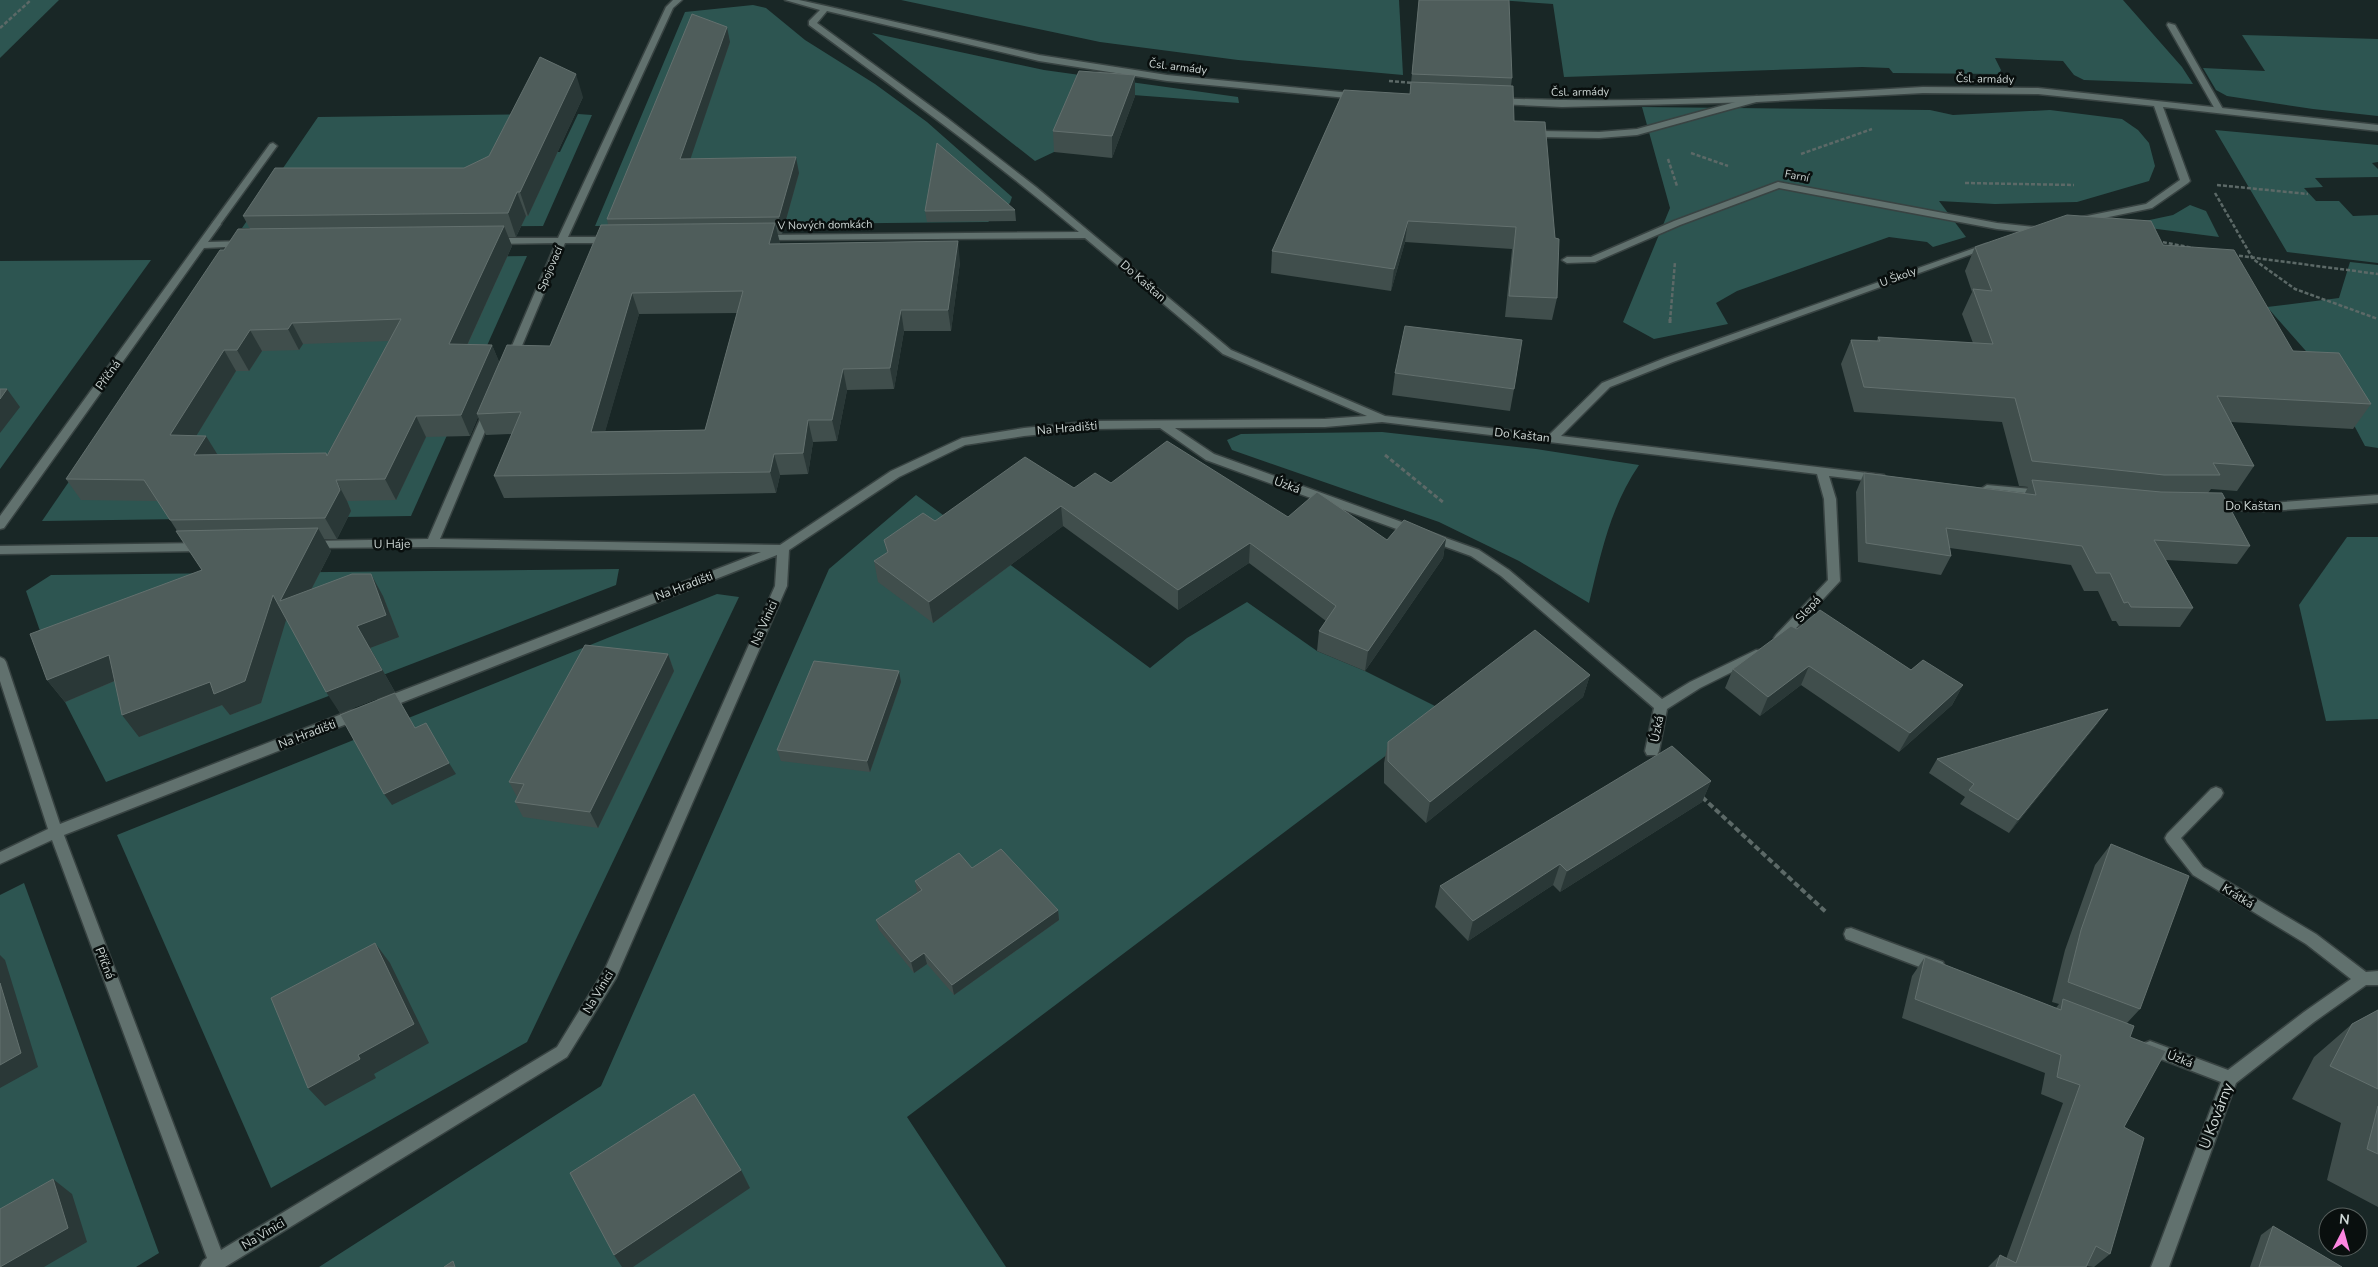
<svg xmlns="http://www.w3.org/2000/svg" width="2378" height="1267" font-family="'Nunito Sans',sans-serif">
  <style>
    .green { fill: #2d5551 }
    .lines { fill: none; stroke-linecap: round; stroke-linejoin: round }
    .service-casing { stroke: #384342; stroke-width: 3 }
    .minor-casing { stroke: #384342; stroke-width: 3 }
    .path-far2 { stroke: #5c6967; stroke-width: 2.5; stroke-dasharray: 4 2; stroke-linecap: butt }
    .path-far1 { stroke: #5c6967; stroke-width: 3; stroke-dasharray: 4.5 2.5; stroke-linecap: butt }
    .path { stroke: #5c6967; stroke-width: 4; stroke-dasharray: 6 3; stroke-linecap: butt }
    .service { fill: #61716e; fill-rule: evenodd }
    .minor { fill: #61716e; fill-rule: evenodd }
    .wall { fill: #404e4c; fill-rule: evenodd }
    .shaded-wall { fill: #2a3837 }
    .building { fill: #4f5d5b; stroke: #63706e; fill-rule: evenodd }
    .labels { text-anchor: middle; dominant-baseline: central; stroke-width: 5; stroke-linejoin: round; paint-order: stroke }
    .far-street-label { font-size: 11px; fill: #cdd6d4; stroke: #090f0e }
    .street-label { font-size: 12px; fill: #cdd6d4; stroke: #090f0e }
    .near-street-label { font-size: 15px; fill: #cdd6d4; stroke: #090f0e }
  </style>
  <rect width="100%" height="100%" fill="#192726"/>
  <g class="green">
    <path d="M0,0H59L0,58Z"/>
    <path d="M901,0H1399L1403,75L1238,60L1100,42Z"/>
    <path d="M1498,0H2123L2182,67L2193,84L2084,80L2074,75L2063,61L1995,58L2001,70L1999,74L1893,73L1889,68L1862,67L1564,77L1553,4Z"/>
    <path d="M753,5L766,8L805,40L875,84L927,122L1012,197L1010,203L988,222L595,226L685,12Z"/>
    <path d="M872,33L1044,70L1238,97L1239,103L1080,91L1054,152L1035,161Z"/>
    <path d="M2242,35L2378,39V116L2313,109L2227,96L2216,90L2203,68L2265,71Z"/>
    <path d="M1642,107L1930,110L1953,115L2050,110L2122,119L2138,130L2149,143L2155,166L2149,181L2077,202L1995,204L1939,201L1966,237L1933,247L1927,242L1889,237L1737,291L1716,303L1728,324L1654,339L1623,322L1670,208Z"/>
    <path d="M545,114L526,152H560L578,114L592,115L543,226L242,228L318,117Z"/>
    <path d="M2215,130L2378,145V162L2372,163L2378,169V177L2315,178L2323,187L2304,188L2316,201H2339L2353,216L2378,215V263L2287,252Z"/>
    <path d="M2190,205L2206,211L2219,237L2126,225L2173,215Z"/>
    <path d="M527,256L411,516L42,521L220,261Z"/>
    <path d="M151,260L0,469V261Z"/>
    <path d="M2350,262L2378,265V448L2365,446L2328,376L2267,307L2339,298Z"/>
    <path d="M1382,432L1536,449L1639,465C1610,508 1601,553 1589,603L1519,561L1439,522L1232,450L1227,440L1241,434Z"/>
    <path d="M916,495L1150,668L1187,638L1247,602L1317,651L1365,671L1445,711L907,1117L1006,1267H319L601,1086L829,569Z"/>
    <path d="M2347,537H2378V719L2326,721L2299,605Z"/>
    <path d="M619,569L616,585L106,782L65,702L26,591L51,575Z"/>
    <path d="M717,594L739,597L527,1042L271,1188L117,835Z"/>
    <path d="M24,883L159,1253L136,1267H0V895Z"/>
  </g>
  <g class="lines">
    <g class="service-casing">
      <g id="service">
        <path d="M2168,23L2175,25L2224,111L2223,113L2216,111L2167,25Z"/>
        <path d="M1757,96L1761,99L1760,101L1637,135L1599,138L1540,137L1536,134L1540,131L1599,132L1637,129Z"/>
        <path d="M273,143L277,146L219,226H213V222L270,144Z"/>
      </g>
    </g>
    <g class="minor-casing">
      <g id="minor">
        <path d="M673,0H682L673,8L568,237H611L616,240L611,243H565L516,360L515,362H507L506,360L556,243L493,244L488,241L493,238H558L666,7Z"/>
        <path d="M785,0H799L826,6L1039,55L1167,75L1361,94L1362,96L1358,99L1167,81L1039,61L827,11L817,23L947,118L1036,187L1231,350L1385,416L1549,435L1602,383L1665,358L1986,244H1992L1994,246L1673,362L1610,387L1561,436L1884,475L1886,478L1884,481L1880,482L1829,476L1836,499L1840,581L1784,641L1780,643L1774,638L1776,635L1828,580L1824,499L1817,474L1382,422L1325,427L1175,428L1214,454L1479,550L1509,570L1662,699L1690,682L1756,650H1764L1766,653L1764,656L1700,688L1667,709L1659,751L1657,755H1647L1645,751L1654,708L1501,576L1471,556L1206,460L1160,428L1095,429L1024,436L965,445L899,477L789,550L787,586L616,978L567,1057L225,1267H200L203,1261L207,1258L52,840L0,864V852L48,829L0,681V657L4,659L6,662L60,824L352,710H362L364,714L362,718L64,835L221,1250L557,1047L605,969L775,586L777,555L388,708H378L376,704L378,700L761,552L432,547L308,548L306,545L308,542L312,541L428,539L485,408H493L494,410L440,539L780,545L891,471L962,438L1024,428L1095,421L1325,419L1367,416L1223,354L1085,238L760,240L758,238L763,235L1079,232C992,159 900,92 809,25V21L820,10Z"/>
        <path d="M1923,87L2038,88L2378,125V131L2163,107L2190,181L2188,183L2152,208L2080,223L2075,220L2077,218L2146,204L2180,180L2154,106L2038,94L1923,93L1757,102L1562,107L1498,104L1494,101L1498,98C1639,105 1782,95 1923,87Z"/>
        <path d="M1778,182L1997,223L2034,227L2039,230L2034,233L1997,229L1779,188L1680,225L1595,262L1567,263L1562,260L1567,257H1591L1674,221Z"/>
        <path d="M216,221L221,224L208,242L243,241L248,244L246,246L204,248L4,528L0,529V516L213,222Z"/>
        <path d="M1987,485L2041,490L2047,494L2041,498L1983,492L1981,489Z"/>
        <path d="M2378,495V503L2270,511L2213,510L2207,506L2213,502L2270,503Z"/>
        <path d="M202,543L208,547L202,551L0,554V546Z"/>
        <path d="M2216,787L2221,789L2223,793L2221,797L2181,838L2203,867L2316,934L2366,972L2378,971V985H2366L2314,1022L2236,1083L2169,1267H2151L2221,1082L2145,1053L2142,1048L2145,1043L2150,1041L2228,1070L2304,1012L2351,979L2306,944L2193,875L2167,842L2165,838L2167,834L2211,789Z"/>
        <path d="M1851,928L1943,962L1945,967L1943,972L1938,974L1846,939L1844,934L1846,929Z"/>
      </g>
    </g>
    <g class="path-far2">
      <path d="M0,28L31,0"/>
      <path d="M1389,81L1413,83"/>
      <path d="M1691,153L1728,166"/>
      <path d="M1801,154L1872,129"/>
      <path d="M1668,159L1677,186"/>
      <path d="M1965,183L2074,185"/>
      <path d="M2217,185L2308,194"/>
      <path d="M2215,193L2253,259L2295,289L2378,319"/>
      <path d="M2157,241L2193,248"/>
      <path d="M2233,255L2378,274"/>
      <path d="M1670,321L1675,262"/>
    </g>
    <g class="path-far1">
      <path d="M1670,323V319"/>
      <path d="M1385,455L1444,503"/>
    </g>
    <path class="path" d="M1702,797L1826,912"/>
    <use href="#service" class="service"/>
    <use href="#minor" class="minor"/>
  </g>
  <g class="wall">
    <path d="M1419,0L1512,78L1511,86L1514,121L1557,298L1552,320L1505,317L1512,249L1405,242L1391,291L1271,273L1272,251L1410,94Z"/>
    <path d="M730,42L690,159L799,173L782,234H777L780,244L960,262L951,331H904L894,389L847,390L837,441L813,442L808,474L780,475L776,493L504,498L494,476L512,434L486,435L478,417L470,436L426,437L396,500L347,501L351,511L337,539H324L331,551L311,590L383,596L399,637L370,648L395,692L340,713L286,619L261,703L230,715L222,705L139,737L115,681L65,702L47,680L202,570L158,501L81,500L66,479L224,250L250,229L243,216L464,168L489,156L583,97L528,216H526L516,237H508L512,246L468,344L492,345L499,362L550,346L608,225L607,219ZM737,313L705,430L605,431L639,314ZM389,341L327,455H217L196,436L236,371H249L262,351L299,350L303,344Z"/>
    <path d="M1135,75V96L1112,158L1054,152L1053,131Z"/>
    <path d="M1015,210L1016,221L927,222L925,211Z"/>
    <path d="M2163,245L2293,351L2371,404L2353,429L2231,422L2254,466L2237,491L2211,489L2208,493L2250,546L2237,564L2166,560L2193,608L2180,627L2119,626L2116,621H2112L2098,591H2084L2071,565L1950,548L1951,556L1941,575L1858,562L1856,492L1864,473L2025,493L2028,487L2019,486L2002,422L1854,412L1841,364L1851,340L1877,341L1878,337L1973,343L1962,314L1972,292L1965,271L1975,247Z"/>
    <path d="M1395,373L1514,389L1510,411L1392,395Z"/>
    <path d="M1111,483L1288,517L1387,540L1446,538L1443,558L1365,671L1317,651L1319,631L1326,621L1249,563L1178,610L1063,526L933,623L878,582L874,561L887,553L884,540L935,521L1074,488Z"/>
    <path d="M1797,629L1911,670L1963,685L1952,705L1899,752L1801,685L1760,716L1725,688L1733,669Z"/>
    <path d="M668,654L674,671L598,828L523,817L515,802L517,797L509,782Z"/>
    <path d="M1590,675L1583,697L1426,823L1384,783V763L1388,742Z"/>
    <path d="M901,682L870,772L781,761L777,750Z"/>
    <path d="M2098,723L2009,833L1960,804L1965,797L1929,773L1937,759Z"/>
    <path d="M1711,781L1702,802L1560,892L1553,885L1468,941L1435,907L1440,886Z"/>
    <path d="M2111,844L2140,1009L2127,1023L2130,1037L2124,1127L2110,1254L2094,1267L2086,1266V1267H1988L2000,1255L2006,1259L2063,1103L2041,1094L2045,1073L1902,1018L1912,976L1925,957L2056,1008L2059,1004L2052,1002L2065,950L2095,865Z"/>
    <path d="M972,868L1058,910L1059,920L954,995L927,964L914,973L879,930L876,920L917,892L915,881Z"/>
    <path d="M2378,1010V1207L2327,1180L2341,1123L2292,1099L2314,1057L2352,1024Z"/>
    <path d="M2273,1226L2342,1267H2250L2261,1235Z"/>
  </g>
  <g class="shaded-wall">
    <path d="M727,27L730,42L685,175L680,159Z"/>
    <path d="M576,74L583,97L528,216L520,192Z"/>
    <path d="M1135,75V96L1112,158V136Z"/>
    <path d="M796,157L799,173L782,234L779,217Z"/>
    <path d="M517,192L526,216L516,237L508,213Z"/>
    <path d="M1408,221L1405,242L1391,291L1394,269Z"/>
    <path d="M775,223L780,243L774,265L769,244Z"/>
    <path d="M504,226L512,246L458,365L449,344Z"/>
    <path d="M958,241L960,262L951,331L948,310Z"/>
    <path d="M632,293L639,314L599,453L591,432Z"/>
    <path d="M901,310L904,331L894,389L890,368Z"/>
    <path d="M292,323L303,344L299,350L288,329Z"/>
    <path d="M250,330L262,351L249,371L237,350Z"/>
    <path d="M492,345L501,366L477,414L478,417L470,436L461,415Z"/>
    <path d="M224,350L236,371L184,456L170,435Z"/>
    <path d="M843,369L847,390L837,441L832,420Z"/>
    <path d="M7,389L20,407L0,433V399Z"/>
    <path d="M416,416L426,437L396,500L385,479Z"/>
    <path d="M808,420L813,442L808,474L803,453Z"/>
    <path d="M206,436L219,457L194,455Z"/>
    <path d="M774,454L780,475L776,493L770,472Z"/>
    <path d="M336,480L347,501L351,511L337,539L325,518Z"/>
    <path d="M1061,506L1063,526L933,623L929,602Z"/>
    <path d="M318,528L331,551L294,623L280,601Z"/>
    <path d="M1446,538L1443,558L1365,671L1368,651Z"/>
    <path d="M1250,543L1249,563L1178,610V590Z"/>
    <path d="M371,574L383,596L399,637L370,648L395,692L340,713L326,692L357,626Z"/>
    <path d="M273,595L287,617L261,703L230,715L222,705L139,737L122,715L210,682Z"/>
    <path d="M668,654L674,671L598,828L590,812Z"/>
    <path d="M109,655L126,676L65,702L47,680Z"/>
    <path d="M1809,666L1801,685L1760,716L1768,697Z"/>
    <path d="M899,671L901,682L870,772L867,761Z"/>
    <path d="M1590,675L1583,697L1426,823L1430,802Z"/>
    <path d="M1963,685L1952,705L1899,752L1910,733Z"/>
    <path d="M2108,709L2098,723L2009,833L2018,820Z"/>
    <path d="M449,763L456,774L392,805L384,794Z"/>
    <path d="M1711,781L1702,802L1560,892L1567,871Z"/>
    <path d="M1560,864L1553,885L1468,941L1473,921Z"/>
    <path d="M1058,910L1059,920L954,995L952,985Z"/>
    <path d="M375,943L390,963L429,1043L374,1074L376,1078L325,1106L308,1088L358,1055Z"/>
    <path d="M924,953L927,964L914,973L911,962Z"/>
    <path d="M0,955L5,960L38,1067L0,1088Z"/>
    <path d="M741,1170L750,1188L633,1267H622L614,1255Z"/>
    <path d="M53,1179L72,1194L87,1242L44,1267H0Z"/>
  </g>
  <g class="building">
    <path d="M1419,0H1509L1512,78L1412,74Z"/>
    <path d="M692,14L727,27L680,159L796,157L779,217L607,219Z"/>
    <path d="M540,57L576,74L520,192H517L508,213L243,216L275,168H464L489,156Z"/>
    <path d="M1079,71L1135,75L1112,136L1053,131Z"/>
    <path d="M1411,82L1513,86L1514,121L1545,122L1555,238L1559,239L1557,298L1509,296L1516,227L1408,221L1394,269L1272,251L1344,90L1410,94Z"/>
    <path d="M937,143L1015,210L925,211Z"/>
    <path d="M2067,215L2151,221L2163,245L2234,250L2293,351L2339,353L2371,404L2217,396L2254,466L2213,463L2220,475H2164L2032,461L2015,398L1864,387L1851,340L1880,341L1878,337L1993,344L1973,289L1992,291L1975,247Z"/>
    <path d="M775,223L769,244L958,241L948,310H901L890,368L843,369L832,420H808L803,453L774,454L770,472L494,476L521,412L477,414L507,345L550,346L601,225ZM743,291L705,430L591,432L632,293Z"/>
    <path d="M504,226L449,344L492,345L461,415L416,416L385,479L336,480L340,490L325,518L170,520L144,480L66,479L220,250H224L238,229ZM401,319L327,456L326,453L194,455L206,436L170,435L224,350H237L250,330L288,329L292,323Z"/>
    <path d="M1405,326L1522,340L1514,389L1395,373Z"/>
    <path d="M0,389H7L0,399Z"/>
    <path d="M1167,441L1288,517L1317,492L1387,540L1404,520L1446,538L1368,651L1319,631L1336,606L1250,543L1178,590L1061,506L929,602L874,561L888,552L884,540L923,513L935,521L1025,457L1074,488L1095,473L1111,483Z"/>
    <path d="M1864,473L2036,495L2032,480L2161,492L2222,493L2250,546L2154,540L2193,608L2131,607L2128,602L2124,603L2110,573H2096L2082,546L1946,528L1951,556L1866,543Z"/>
    <path d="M318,528L280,601L352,574H371L386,615L357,626L382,670L326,692L273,595L245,681L214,694L210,682L122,715L109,655L47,680L30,634L202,570L176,531Z"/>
    <path d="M1820,610L1911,670L1923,660L1963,685L1910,733L1809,666L1768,697L1733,669L1791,626L1797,629Z"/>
    <path d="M1535,630L1590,675L1430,802L1388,761V742Z"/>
    <path d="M585,645L668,654L590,812L515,802L524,784L509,782Z"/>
    <path d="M814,661L899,671L867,761L777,750Z"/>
    <path d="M395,693L415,728L426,723L449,763L384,794L340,715Z"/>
    <path d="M2108,709L2018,820L1969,790L1974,784L1937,759Z"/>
    <path d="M1672,746L1711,781L1567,871L1560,864L1473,921L1440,886Z"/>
    <path d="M2111,844L2189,876L2140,1009L2068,982L2081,930Z"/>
    <path d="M1001,849L1058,910L952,985L924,953L911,962L876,920L922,890L915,881L959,853L972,868Z"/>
    <path d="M375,943L414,1024L358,1055L360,1059L308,1088L271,998Z"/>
    <path d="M1925,957L2061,1010L2063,999L2134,1026L2130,1037L2166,1051L2124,1127L2144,1138L2110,1254L2096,1246L2086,1267H1996L2000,1255L2016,1263L2080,1085L2057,1077L2061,1055L1915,999Z"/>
    <path d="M0,983L21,1053L0,1065Z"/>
    <path d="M2378,1010V1089L2330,1066L2352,1024Z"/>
    <path d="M694,1094L741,1170L614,1255L570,1173Z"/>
    <path d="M2378,1106V1154L2367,1149Z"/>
    <path d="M53,1179L68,1228L0,1267V1209Z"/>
    <path d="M2273,1226L2342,1267H2259Z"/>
    <path d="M453,1261L455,1267H444Z"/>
  </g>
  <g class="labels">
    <g class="far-street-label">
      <text transform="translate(1178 67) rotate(7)">Čsl. armády</text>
      <text transform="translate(1985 79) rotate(1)">Čsl. armády</text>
      <text transform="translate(1580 92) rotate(-1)">Čsl. armády</text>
      <text transform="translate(1797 176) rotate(11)">Farní</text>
      <text transform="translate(825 225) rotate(-1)">V Nových domkách</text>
      <text transform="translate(550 269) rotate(-67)">Spojovací</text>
      <text transform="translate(1898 277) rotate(-20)">U Školy</text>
    </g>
    <g class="street-label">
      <text transform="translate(1143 281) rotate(41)">Do Kaštan</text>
      <text transform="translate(108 375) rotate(-54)">Příčná</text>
      <text transform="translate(1067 428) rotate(-5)">Na Hradišti</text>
      <text transform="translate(1522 435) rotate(6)">Do Kaštan</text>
      <text transform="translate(1287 485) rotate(20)">Úzká</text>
      <text x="2253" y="506">Do Kaštan</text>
      <text transform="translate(392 544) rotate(-1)">U Háje</text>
      <text transform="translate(684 586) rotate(-21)">Na Hradišti</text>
      <text transform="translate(1808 609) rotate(-47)">Slepá</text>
      <text transform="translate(764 623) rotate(-66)">Na Vinici</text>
      <text transform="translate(1657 729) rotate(-78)">Úzká</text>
      <text transform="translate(307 734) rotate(-21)">Na Hradišti</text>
      <text transform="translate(2238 896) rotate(32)">Krátká</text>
      <text transform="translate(105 963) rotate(69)">Příčná</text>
      <text transform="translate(598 992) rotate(-59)">Na Vinici</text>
      <text transform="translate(2180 1059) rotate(21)">Úzká</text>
      <text transform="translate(263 1234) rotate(-31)">Na Vinici</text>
    </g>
    <g class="near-street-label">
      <text transform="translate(2216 1116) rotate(-69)">U Kovárny</text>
    </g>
  </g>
  <g transform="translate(2343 1232) rotate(6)"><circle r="24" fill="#090f0e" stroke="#575f5d"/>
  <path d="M0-4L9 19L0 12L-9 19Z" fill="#fd86e1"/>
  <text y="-8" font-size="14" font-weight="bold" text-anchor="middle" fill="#cdd6d4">N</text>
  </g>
</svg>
